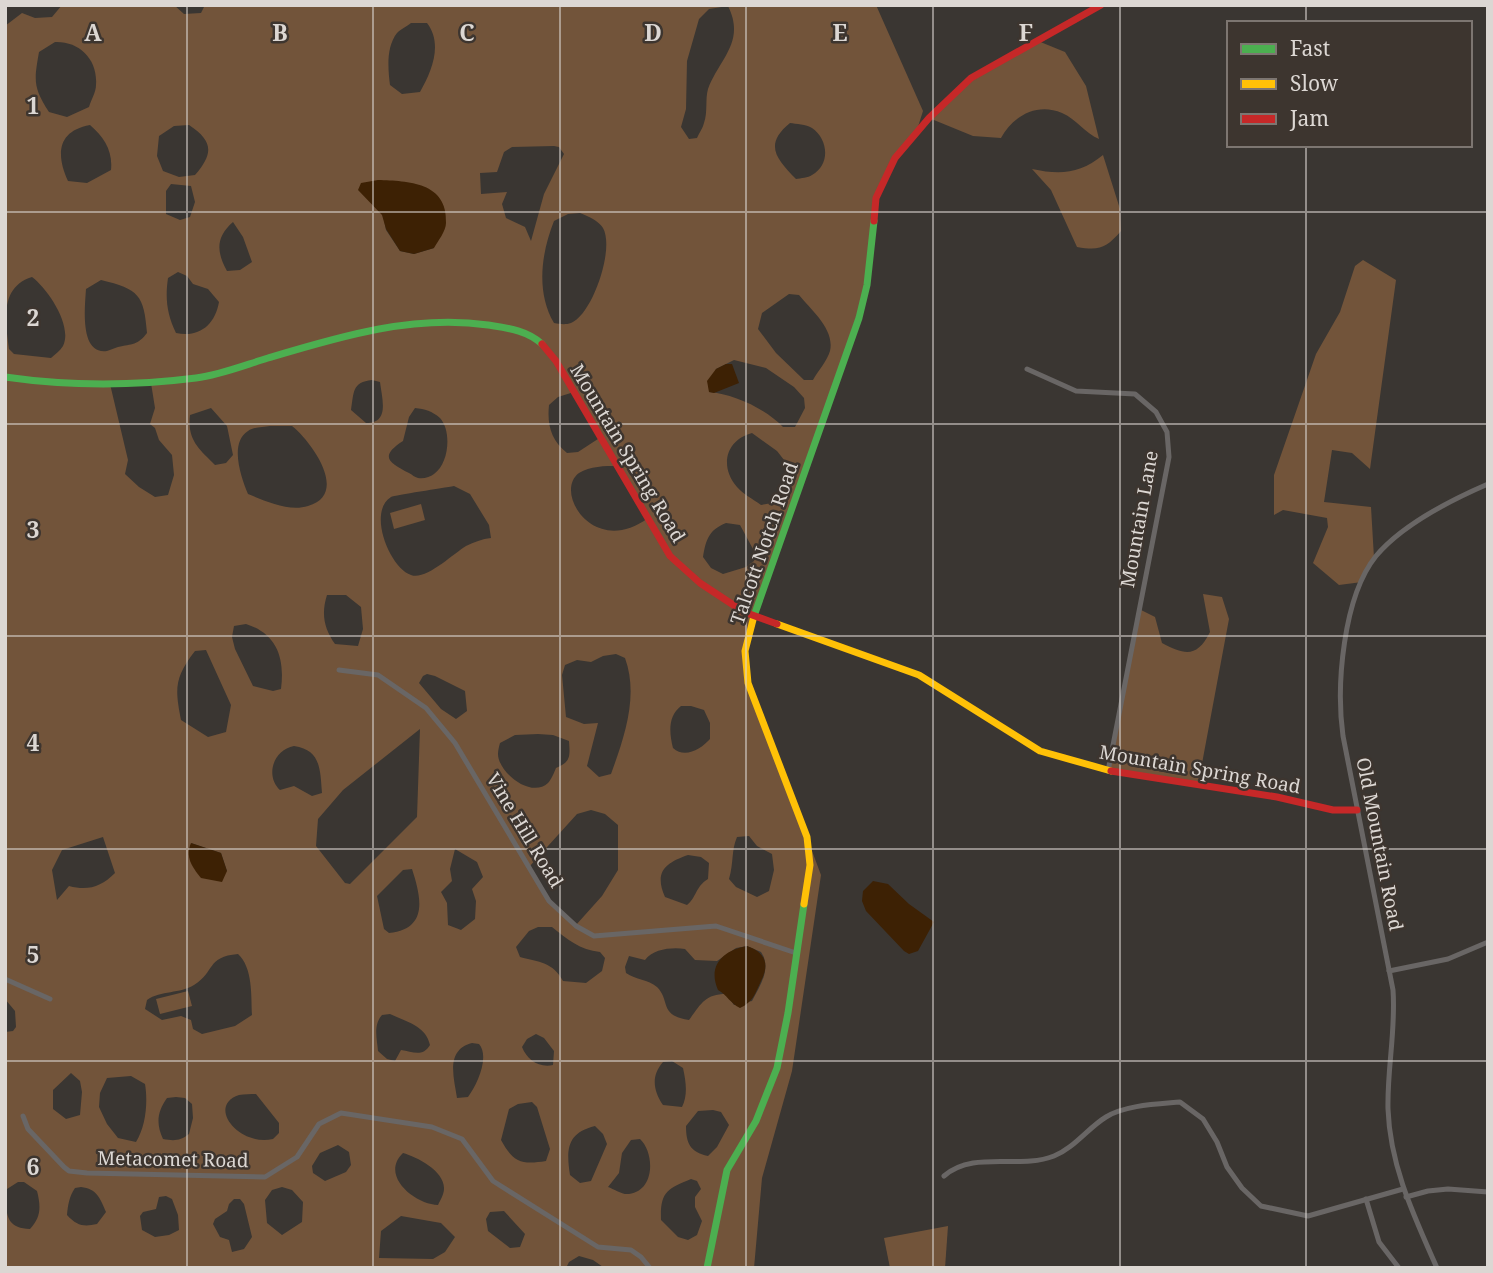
<svg xmlns="http://www.w3.org/2000/svg" width="1493" height="1273" font-family="'Noto Serif',serif">
  <style>
    .green { fill: #72543a; fill-rule: evenodd }
    .water { fill: #3d2104 }
    .lines { fill: none; stroke-linecap: round; stroke-linejoin: round }
    .street { stroke: #696665; stroke-width: 5 }
    .fast { stroke: #4caf50; stroke-width: 7 }
    .slow { stroke: #ffc107; stroke-width: 7 }
    .jam { stroke: #c62828; stroke-width: 7 }
    .grid { fill: none; stroke: #dcd7d3; stroke-width: 2; stroke-opacity: 0.55 }
    .labels { text-anchor: middle; dominant-baseline: central; stroke-width: 5; stroke-linejoin: round; paint-order: stroke }
    .street-label { font-size: 19px; fill: #dcd7d3; stroke: #3d352f }
    .grid-label { font-size: 23px; text-anchor: middle; font-weight: bold; fill: #dcd7d3; stroke: #3d352f; stroke-width: 5; stroke-linejoin: round; paint-order: stroke }
  </style>
  <rect width="100%" height="100%" fill="#3a3632"/>
  <g class="green">
    <path d="M62,5H174L184,14L201,13L205,5H876L923,111L916,133L880,185L867,285L748,636L746,674L821,875L792,1071L762,1178L754,1268L603,1267L593,1260L579,1256L569,1262L566,1268H5V1032L13,1031L16,1027L15,1011L5,999V26L22,13L35,18L52,17ZM728,6C746,42 719,59 708,89C705,99 708,112 704,123C703,128 699,133 697,138L689,139L681,127L686,109L687,61L699,19L709,9ZM411,23H427C443,44 432,71 420,92L402,94L390,85C388,69 386,47 397,33C400,30 407,26 411,23ZM55,42C79,41 98,59 96,85C96,92 91,100 89,107L67,117L49,112C33,87 34,81 39,52ZM790,123C796,124 806,124 812,128C828,139 831,164 812,175C808,178 801,178 796,179C777,159 763,145 790,123ZM90,125C104,137 113,151 111,170L87,183L68,181C56,155 57,131 90,125ZM189,125C213,141 214,153 195,175L179,177L163,171L157,156L159,136L174,126ZM554,146L559,147L564,154L544,194L531,241L525,227L506,218L502,204L507,192L481,194L480,173L497,172L504,152L512,147ZM171,184L191,186L195,202L190,217L180,220L166,214V191ZM580,213C588,216 599,221 603,228C615,249 592,315 571,323C565,325 560,324 554,323C536,292 541,254 554,221L568,214ZM383,215L434,248L414,254L400,251L386,230ZM233,222L243,237L252,262L240,270L227,271C216,251 216,237 233,222ZM178,272L187,276L193,284L208,289L219,302C215,325 199,338 176,333C167,314 165,299 168,278ZM32,277C48,289 73,326 63,346C60,351 55,354 51,358L14,354L9,349C5,320 0,287 32,277ZM101,280C139,289 144,295 147,333C138,345 132,344 118,347C114,348 111,350 107,351C79,355 85,306 86,289ZM789,294L799,295C811,310 835,329 830,351C827,361 818,371 813,380H804L776,353L758,329L762,313ZM734,360L766,368L794,387L804,398L805,408L795,427H783C766,409 734,394 709,392L716,369ZM372,380L380,382C382,399 390,423 366,423L351,410C354,392 352,382 372,380ZM151,383L155,408L150,424L155,428L159,440L172,455L174,475L168,495L155,497L139,487L125,474L128,460L110,384ZM574,392L601,437L578,452L567,453C551,440 547,425 549,405L558,397ZM211,408L227,426L233,455L226,463L215,465C199,449 187,440 190,415ZM415,408C425,409 432,411 440,418C452,431 449,464 434,474C430,477 424,479 418,478C414,477 413,475 409,473C390,463 378,457 403,441L409,417ZM270,426H292C311,441 350,494 308,506C289,512 265,501 248,494C241,477 229,443 248,431C254,427 263,427 270,426ZM752,433L777,451L788,465L786,482L772,503L761,505C753,499 743,494 737,487C719,466 726,440 752,433ZM617,466L648,518C594,558 553,492 579,473C590,466 605,466 617,466ZM454,486L470,494L489,525L491,538C482,539 474,542 466,546C453,554 425,581 411,575C390,568 367,512 391,497C395,495 444,488 454,486ZM726,523L740,525L753,549L754,561L746,567L723,574L711,568L703,557C706,539 709,530 726,523ZM327,595H346L361,607L363,629L358,646L335,644C324,628 321,614 327,595ZM246,624C277,634 285,658 281,689L273,691L253,686L235,649L232,637L234,626ZM206,650L231,705L226,732L208,737L181,720C175,689 174,678 195,651ZM616,654L625,658C639,696 624,738 611,774L599,777L587,766L598,723L584,724L566,717L562,675L565,665L577,660L591,662L603,656ZM427,674L435,676L465,691L467,711L456,719L441,709L419,683L423,676ZM681,706H691L704,710L710,723V739C701,749 685,759 673,748C669,732 668,716 681,706ZM420,729L417,817L350,884L345,883L316,846L318,819L343,790ZM538,734L553,735L569,741C570,756 571,762 556,768C554,773 551,780 548,783C531,799 498,772 498,754C498,750 499,747 500,743L515,735ZM294,746C321,750 320,769 322,793L312,796L294,786L280,790C265,776 273,750 294,746ZM591,810L605,814L618,825V870L602,896L576,925L549,901L529,867L577,814ZM749,836L757,846L772,854L774,870L769,891L757,897L736,887L729,879C734,862 731,851 737,837ZM103,837L115,873C101,887 88,891 69,886L57,900L52,870L62,850ZM191,843L221,853L227,871ZM455,849L477,862L483,877L472,889L476,901L475,919L461,930L448,925L447,903L441,892L452,881L450,869ZM688,855L701,857L709,863L708,879C695,887 697,897 687,905L665,897C654,872 665,863 688,855ZM412,869C421,897 429,929 389,933L384,929L377,896L403,870ZM538,927H552C567,939 580,950 600,952L605,958L602,971L586,983L563,981C553,962 539,962 520,957L516,947L529,931ZM747,946L761,952C772,968 760,986 752,1001L734,1005L726,994C705,994 701,1004 689,1020C658,1015 671,1001 657,987C648,979 636,980 626,973L625,967L629,956L645,960C653,949 672,947 685,949L695,960L717,961L736,948ZM238,954C253,968 251,995 252,1015L235,1026L202,1034L193,1029L191,1020L181,1016L162,1020L145,1009L147,1000C161,990 180,994 194,985C216,971 206,957 238,954ZM390,1014C407,1022 426,1026 430,1045C423,1057 413,1052 401,1050L395,1061L387,1059L378,1051C377,1039 373,1025 382,1015ZM536,1034L544,1038L554,1051L553,1065C539,1068 527,1060 522,1047L527,1039ZM472,1043L479,1044C490,1057 477,1085 468,1097L457,1098C454,1078 445,1050 472,1043ZM672,1061L683,1068C686,1082 688,1095 682,1107L663,1105C653,1090 651,1076 663,1062ZM71,1073L80,1081L82,1092L80,1115L66,1119L53,1109V1090ZM131,1076L145,1084C148,1102 146,1126 136,1142L118,1138L107,1124L99,1107L100,1093L107,1078ZM256,1094L279,1123V1133L273,1139C239,1147 206,1106 239,1095C244,1094 251,1094 256,1094ZM176,1097L185,1098L192,1104L193,1118L189,1134C180,1141 174,1141 163,1139C156,1124 157,1112 167,1098ZM532,1102L537,1107L550,1149L546,1161C521,1165 513,1162 501,1140L509,1109L518,1104ZM713,1110L721,1112L729,1125L717,1147L708,1156C690,1152 686,1143 686,1126L698,1111ZM595,1126L603,1134L607,1144L591,1181L580,1183L570,1175C566,1149 567,1133 595,1126ZM640,1139C655,1153 655,1191 629,1194C622,1195 614,1189 608,1187L619,1173L622,1153L631,1140ZM338,1145L349,1152L351,1165L346,1172L325,1181L313,1173L312,1166L320,1153ZM403,1153C417,1157 445,1171 444,1189C444,1194 440,1201 438,1205C416,1205 379,1176 403,1153ZM691,1179L697,1181L701,1189L695,1197V1207L702,1221L697,1235L688,1240L678,1237L661,1220C660,1192 667,1189 691,1179ZM18,1182H24L37,1191C41,1207 41,1217 30,1229C3,1228 6,1210 7,1189ZM81,1187C97,1189 100,1198 106,1212L97,1224C84,1227 77,1226 67,1215C68,1205 69,1197 75,1188ZM282,1187L292,1190L303,1202L302,1222L282,1235L267,1223L265,1200L272,1190ZM166,1196L172,1199L178,1215L179,1230L169,1235L155,1237L142,1230L140,1216L143,1212L156,1209L159,1197ZM234,1199H240L244,1204L252,1237L244,1249L232,1252L229,1240L220,1237L213,1224L215,1219L227,1211L229,1204ZM504,1211L525,1234L520,1247L510,1248L488,1231L486,1219L490,1212ZM401,1216L441,1223L455,1237L445,1252L433,1259L379,1258L381,1231Z"/>
    <path d="M1038,41L1065,52L1086,86L1099,139C1085,133 1076,119 1062,113C1037,102 1013,116 1001,138L973,136L929,118L960,88Z"/>
    <path d="M1103,155L1120,209L1121,231C1106,248 1100,251 1077,247L1051,190L1032,169C1060,175 1080,174 1103,155Z"/>
    <path d="M1363,260L1396,280L1370,469L1352,453L1332,450L1324,502L1371,507L1374,558L1362,582L1339,585L1313,563L1328,527L1327,518L1283,510L1274,515V475L1316,354L1340,312L1355,266Z"/>
    <path d="M421,504L425,520L394,529L390,513Z"/>
    <path d="M1203,594L1222,597L1229,619L1198,785L1108,771L1139,609L1155,617L1162,643C1185,655 1197,658 1210,632Z"/>
    <path d="M188,991L192,1006L160,1014L156,999Z"/>
    <path d="M948,1226L945,1268H890L884,1238Z"/>
  </g>
  <g class="water">
    <path d="M378,180C408,181 448,182 446,223C446,231 438,241 434,248L414,254L400,251L386,229L382,215L358,190L361,183Z"/>
    <path d="M726,364H732L739,383L714,393L709,392L707,381L716,369Z"/>
    <path d="M191,843L221,853L227,871L222,882L201,878C192,867 185,857 191,843Z"/>
    <path d="M873,881L888,884L909,904L934,922L918,951L909,954L904,951L866,911L862,901L863,891Z"/>
    <path d="M747,946C765,952 770,964 761,981C755,994 753,1002 740,1008C731,1004 727,995 718,990C707,965 724,950 747,946Z"/>
  </g>
  <g class="lines">
    <g class="street">
      <path d="M1027,369L1076,391L1135,394L1156,412L1167,432L1169,457L1108,771"/>
      <path d="M339,670L378,675L426,708L455,743L549,901L576,926L594,936L716,926L796,953"/>
      <path d="M1389,971L1448,959L1488,942"/>
      <path d="M5,979L50,999"/>
      <path d="M23,1116L28,1129L64,1167L69,1171L87,1173L265,1177L297,1157L319,1124L341,1113L432,1127L462,1139L493,1181L598,1247L631,1250L641,1257L650,1268"/>
      <path d="M944,1176C974,1150 1019,1170 1054,1156C1074,1148 1088,1128 1106,1117C1125,1105 1158,1104 1180,1102L1203,1119L1217,1142L1227,1167L1242,1188L1261,1206L1308,1216L1403,1189"/>
      <path d="M1406,1197L1428,1191L1448,1189L1488,1192"/>
      <path d="M1366,1199L1379,1242L1399,1268"/>
      <path d="M1437,1268C1414,1216 1390,1166 1388,1109C1387,1069 1396,1030 1393,990L1343,736C1336,686 1343,597 1376,556C1402,525 1451,500 1488,484"/>
    </g>
    <g class="fast">
      <path d="M5,377C68,386 133,386 196,378C220,375 245,365 268,358C338,337 413,314 488,325C507,328 527,330 542,344"/>
      <path d="M754,616L859,318L867,285L874,221"/>
      <path d="M707,1268L727,1170L756,1121L777,1068L788,1013L804,904"/>
    </g>
    <g class="slow">
      <path d="M754,616L745,651L748,683L807,837L810,865L804,904"/>
      <path d="M777,624L919,675L1040,751L1111,771"/>
    </g>
    <g class="jam">
      <path d="M874,221L876,198L895,158L929,118L971,78L1101,5"/>
      <path d="M542,344L556,361L670,556L700,583L744,612L777,624"/>
      <path d="M1111,771L1277,797L1333,810H1357"/>
    </g>
  </g>
  <path class="grid" d="M187,5V1268M373,5V1268M560,5V1268M746,5V1268M933,5V1268M1120,5V1268M1306,5V23M1306,145V1268M5,212H1488M5,424H1488M5,636H1488M5,849H1488M5,1061H1488"/>
  <g class="labels">
    <g class="street-label">
      <text transform="translate(628 453) rotate(59)">Mountain Spring Road</text>
      <text transform="translate(1139 519) rotate(-80)">Mountain Lane</text>
      <text transform="translate(764 543) rotate(-71)">Talcott Notch Road</text>
      <text transform="translate(1200 769) rotate(10)">Mountain Spring Road</text>
      <text transform="translate(525 830) rotate(59)">Vine Hill Road</text>
      <text transform="translate(1380 844) rotate(79)">Old Mountain Road</text>
      <text transform="translate(173 1159) rotate(1)">Metacomet Road</text>
    </g>
  </g>
  <g class="grid-label">
    <text x="93" y="41">A</text>
    <text x="280" y="41">B</text>
    <text x="467" y="41">C</text>
    <text x="653" y="41">D</text>
    <text x="840" y="41">E</text>
    <text x="1026" y="41">F</text>
    <text x="33" y="114">1</text>
    <text x="33" y="326">2</text>
    <text x="33" y="538">3</text>
    <text x="33" y="751">4</text>
    <text x="33" y="963">5</text>
    <text x="33" y="1175">6</text>
  </g>
  <rect width="1493" height="1273" fill="none" stroke="#dcd7d3" stroke-width="14"/>
  <rect x="1227" y="21" width="245" height="126" fill="#3d352f" stroke="#7d7671" stroke-width="2"/>
  <rect x="1241" y="44" width="35" height="10" fill="#4caf50" stroke="#7d7671" stroke-width="2"/>
  <text x="1290" y="56" font-size="21" fill="#dcd7d3">Fast</text>
  <rect x="1241" y="79" width="35" height="10" fill="#ffc107" stroke="#7d7671" stroke-width="2"/>
  <text x="1290" y="91" font-size="21" fill="#dcd7d3">Slow</text>
  <rect x="1241" y="114" width="35" height="10" fill="#c62828" stroke="#7d7671" stroke-width="2"/>
  <text x="1290" y="126" font-size="21" fill="#dcd7d3">Jam</text>
</svg>
